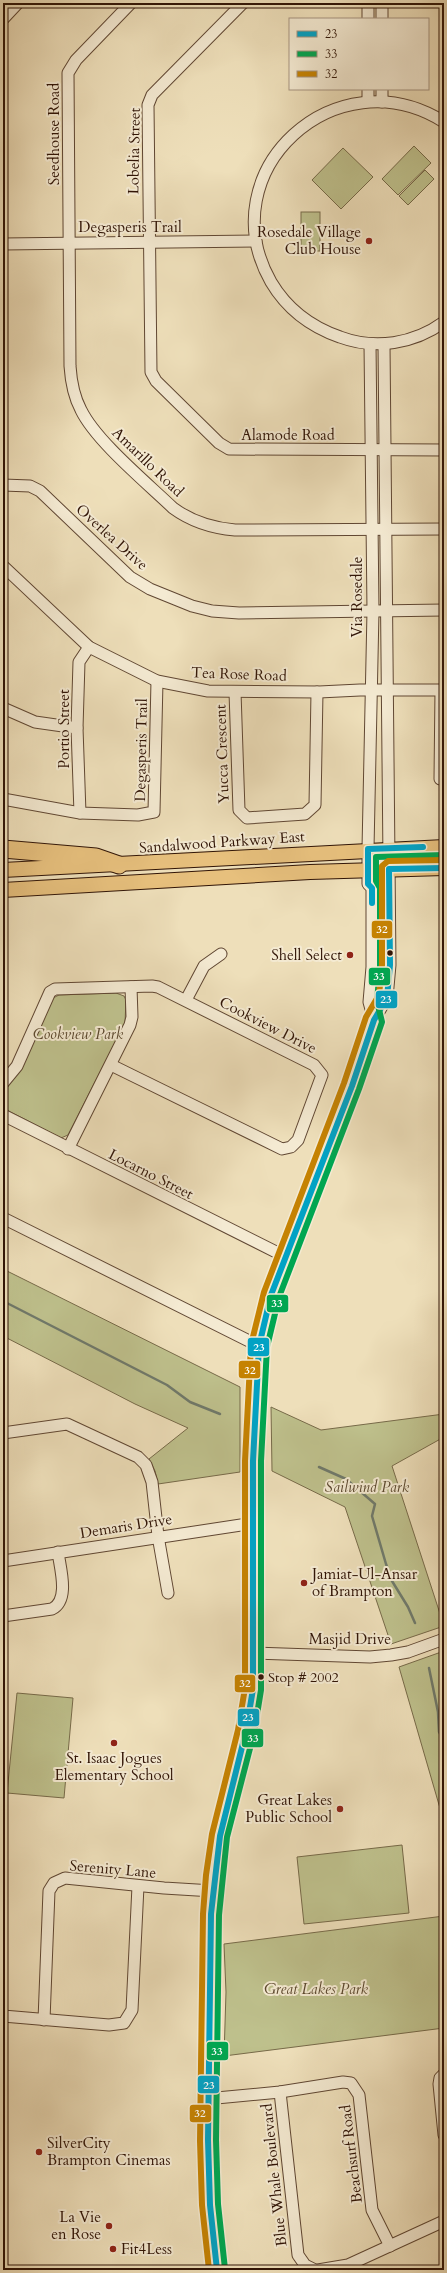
<svg xmlns="http://www.w3.org/2000/svg" width="447" height="2273" font-family="Cardo,serif">
  <style>
    .park { fill: #bec08c; stroke: #776a49 }
    .lines { fill: none; stroke-linecap: round; stroke-linejoin: round }
    .stream { stroke: #70796a; stroke-width: 2.5 }
    .minor-casing { stroke: #604733; stroke-width: 13 }
    .major-casing { stroke: #301406; stroke-width: 16 }
    .highway-casing { stroke: #301406; stroke-width: 19 }
    .minor { stroke: #f4ead2; stroke-width: 11 }
    .major { stroke: #e7c07d; stroke-width: 14 }
    .highway { stroke: #e7c07d; stroke-width: 17 }
    .bus-1-casing { stroke: #f4ead2; stroke-width: 9 }
    .bus-2-casing { stroke: #f4ead2; stroke-width: 9 }
    .bus-3-casing { stroke: #f4ead2; stroke-width: 9 }
    .bus-1 { stroke: #02a2c4; stroke-width: 6 }
    .bus-2 { stroke: #00a651; stroke-width: 6 }
    .bus-3 { stroke: #c58202; stroke-width: 6 }
    .poi-dot { fill: #8f2418; stroke: #f4ead2; stroke-width: 1.5 }
    .bus-dot { fill: #301406; stroke: #f4ead2; stroke-width: 1.5 }
    .labels { text-anchor: middle; dominant-baseline: central; stroke-width: 4; stroke-linejoin: round; paint-order: stroke }
    .bus-label { font-size: 14px; fill: #301406; stroke: #f4ead2; text-anchor: start }
    .street-label { font-size: 15px; fill: #301406; stroke: #f4ead2 }
    .poi-label { font-size: 15px; fill: #301406; stroke: #f4ead2; text-anchor: end }
    .park-label { font-size: 15px; font-style: italic; fill: #5b482e; stroke: #f4ead2 }
    .line-badge { stroke: #f4ead2; stroke-width: 1.5 }
    .badge-label { font-size: 11px; text-anchor: middle; font-weight: bold; fill: #fff }
  </style>
  <rect width="100%" height="100%" fill="#eedfba"/>
  <filter id="stains"><feTurbulence type="fractalNoise" baseFrequency=".005" numOctaves="4"/><feColorMatrix values="0 0 0 0 .2 0 0 0 0 .09 0 0 0 0 .02 0 0 0 .5 -.17"/></filter>
  <radialGradient id="worn" r=".72"><stop offset=".6" stop-color="#630" stop-opacity="0"/><stop offset="1" stop-color="#630" stop-opacity=".3"/></radialGradient>
  <g class="park">
    <path d="M414,146L431,163L398,195L382,179Z"/>
    <path d="M343,148L373,177L341,209L312,180Z"/>
    <path d="M425,170L434,179L408,205L399,196Z"/>
    <rect x="301" y="212" width="19" height="39"/>
    <path d="M116,993L124,996L126,1000L125,1023L68,1135L61,1138L3,1108V1091L22,1068L53,998L59,995Z"/>
    <path d="M3,1269L240,1387V1472L158,1484L155,1471L149,1459L188,1428L135,1404L3,1336Z"/>
    <path d="M271,1407L321,1430L444,1414V1437L392,1466L444,1626L391,1644L345,1507L272,1471Z"/>
    <path d="M444,1651V1822L399,1667Z"/>
    <path d="M17,1693L73,1698L64,1798L7,1793Z"/>
    <path d="M402,1845L409,1913L304,1924L297,1857Z"/>
    <path d="M444,1916V2028L224,2056L226,1992L224,1944Z"/>
  </g>
  <g class="lines">
    <g class="stream">
      <path d="M3,1301L167,1385L190,1402L220,1414"/>
      <path d="M319,1467L346,1479L375,1504L372,1516L386,1564L392,1581L408,1607L415,1623"/>
      <path d="M429,1668L438,1712L439,1732L444,1741"/>
    </g>
    <g class="minor-casing">
      <g id="minor">
        <path d="M131,3L76,60L68,73L70,366C71,381 74,397 81,410C96,441 147,483 173,508C192,522 212,528 235,530L444,529"/>
        <path d="M243,3L152,95L148,105L151,372L156,381L219,443L229,449L444,450"/>
        <path d="M368,3V19"/>
        <path d="M3,19L18,3"/>
        <path d="M382,19V3"/>
        <path d="M368,89V101"/>
        <path d="M382,89V102"/>
        <path d="M444,122C336,54 208,171 271,282C287,309 311,327 340,337C375,350 414,344 444,322"/>
        <path d="M3,244L256,241"/>
        <path d="M370,344L373,611L368,849V884L372,888V967L369,1002L374,1020"/>
        <path d="M3,485L30,486L40,491L130,577L150,589L192,606L212,611L239,613L444,610"/>
        <path d="M3,566L89,647L157,681L208,691L319,692L360,690H444"/>
        <path d="M235,692L239,810L247,818L305,814L315,805L317,692"/>
        <path d="M3,708L35,722L77,728"/>
        <path d="M440,779L441,690"/>
        <path d="M3,799L80,813L138,815L154,812L157,681"/>
        <path d="M80,813L77,728L79,662L89,647"/>
        <path d="M186,1000L204,966L221,954"/>
        <path d="M3,1083L17,1066L50,992L55,989L152,986L158,987L314,1065L322,1075L298,1140L291,1147L282,1149L111,1065"/>
        <path d="M3,1115L286,1257"/>
        <path d="M68,1149L130,1025L132,1017L131,987"/>
        <path d="M3,1218L259,1346"/>
        <path d="M3,1433L67,1424L138,1457L146,1465L152,1482L158,1536L168,1593"/>
        <path d="M3,1561L254,1523"/>
        <path d="M3,1616L52,1609C70,1600 60,1568 58,1552"/>
        <path d="M254,1653L370,1657L391,1655L408,1652L444,1639"/>
        <path d="M3,2016L109,2025L124,2023L132,2010L138,1886"/>
        <path d="M44,2020L49,1891L54,1883L65,1878L164,1888L213,1891"/>
        <path d="M444,2074L440,2078L439,2084L444,2135"/>
        <path d="M280,2092L298,2255L305,2265L315,2270"/>
        <path d="M206,2099L280,2092L343,2082L351,2083L359,2095L372,2210L390,2246"/>
        <path d="M217,2270C203,2182 208,2099 210,2011C211,1960 209,1907 216,1857C224,1800 247,1746 253,1689V1461L256,1365L262,1329L271,1295L352,1086L374,1020L387,998L390,965L384,345"/>
        <path d="M318,2270L348,2265L444,2221"/>
      </g>
    </g>
    <g class="major-casing">
      <g id="major">
        <path d="M3,870L444,847"/>
        <path d="M3,890L310,872L444,868"/>
      </g>
    </g>
    <g class="highway-casing">
      <path id="highway" d="M3,849L96,857L119,865"/>
    </g>
    <use href="#minor" class="minor"/>
    <use href="#major" class="major"/>
    <use href="#highway" class="highway"/>
    <g class="bus-1-casing">
      <g id="bus-1">
        <path d="M372,903V888L368,884V849L423,847"/>
        <path d="M217,2270L210,2205L208,2140L211,1914L220,1836L246,1731L253,1689V1461L259,1346L271,1295L352,1086L374,1020L387,998L390,965L389,869L444,868"/>
      </g>
    </g>
    <g class="bus-2-casing">
      <path id="bus-2" d="M225,2269L218,2204L216,2140L219,1915L227,1837L254,1733L261,1690V1461L267,1347L279,1297L359,1089L382,1022L377,1001L380,967V888L376,881V857L444,855"/>
    </g>
    <g class="bus-3-casing">
      <path id="bus-3" d="M209,2270L202,2205L200,2141L203,1914L206,1875L212,1834L238,1730L245,1688V1461L251,1345L264,1292L344,1083L366,1017L379,995L382,965V866L388,861L444,860"/>
    </g>
    <use href="#bus-1" class="bus-1"/>
    <use href="#bus-2" class="bus-2"/>
    <use href="#bus-3" class="bus-3"/>
  </g>
  <g class="poi-dot">
    <circle cx="369" cy="241" r="4"/>
    <circle cx="350" cy="955" r="4"/>
    <circle cx="304" cy="1583" r="4"/>
    <circle cx="114" cy="1743" r="4"/>
    <circle cx="340" cy="1809" r="4"/>
    <circle cx="39" cy="2152" r="4"/>
    <circle cx="109" cy="2226" r="4"/>
    <circle cx="113" cy="2249" r="4"/>
  </g>
  <g class="bus-dot">
    <circle cx="390" cy="953" r="3.5"/>
    <circle cx="261" cy="1677" r="3.5"/>
  </g>
  <g class="labels">
    <g class="bus-label">
      <text x="268" y="1677">Stop # 2002</text>
    </g>
    <g class="street-label">
      <text transform="translate(54 134) rotate(-90)">Seedhouse Road</text>
      <text transform="translate(134 151) rotate(-89)">Lobelia Street</text>
      <text x="130" y="227">Degasperis Trail</text>
      <text x="288" y="435">Alamode Road</text>
      <text transform="translate(148 462) rotate(44)">Amarillo Road</text>
      <text transform="translate(112 537) rotate(42)">Overlea Drive</text>
      <text transform="translate(357 597) rotate(-90)">Via Rosedale</text>
      <text transform="translate(239 674) rotate(2)">Tea Rose Road</text>
      <text transform="translate(64 729) rotate(-90)">Portio Street</text>
      <text transform="translate(141 750) rotate(-89)">Degasperis Trail</text>
      <text transform="translate(222 754) rotate(-92)">Yucca Crescent</text>
      <text transform="translate(222 842) rotate(-4)">Sandalwood Parkway East</text>
      <text transform="translate(268 1025) rotate(27)">Cookview Drive</text>
      <text transform="translate(151 1174) rotate(27)">Locarno Street</text>
      <text transform="translate(126 1526) rotate(-9)">Demaris Drive</text>
      <text x="350" y="1639">Masjid Drive</text>
      <text transform="translate(113 1869) rotate(5)">Serenity Lane</text>
      <text transform="translate(351 2154) rotate(-97)">Beachsurf Road</text>
      <text transform="translate(274 2175) rotate(-96)">Blue Whale Boulevard</text>
    </g>
    <g class="poi-label">
      <text x="361" y="232">Rosedale Village<tspan x="361" dy="17">Club House</tspan></text>
      <text x="342" y="955">Shell Select</text>
      <text x="312" y="1574" text-anchor="start">Jamiat-Ul-Ansar<tspan x="312" dy="17">of Brampton</tspan></text>
      <text x="114" y="1758" text-anchor="middle">St. Isaac Jogues<tspan x="114" dy="17">Elementary School</tspan></text>
      <text x="332" y="1800">Great Lakes<tspan x="332" dy="17">Public School</tspan></text>
      <text x="47" y="2143" text-anchor="start">SilverCity<tspan x="47" dy="17">Brampton Cinemas</tspan></text>
      <text x="101" y="2217">La Vie<tspan x="101" dy="17">en Rose</tspan></text>
      <text x="121" y="2249" text-anchor="start">Fit4Less</text>
    </g>
    <g class="park-label">
      <text x="78" y="1034">Cookview Park</text>
      <text x="367" y="1487">Sailwind Park</text>
      <text x="316" y="1989">Great Lakes Park</text>
    </g>
  </g>
  <g class="line-badge">
    <rect x="371" y="920" width="22" height="19" rx="4" fill="#c58202"/>
    <rect x="368" y="967" width="23" height="19" rx="4" fill="#00a651"/>
    <rect x="375" y="990" width="23" height="19" rx="4" fill="#02a2c4"/>
    <rect x="266" y="1294" width="23" height="19" rx="4" fill="#00a651"/>
    <rect x="247" y="1337" width="23" height="20" rx="4" fill="#02a2c4"/>
    <rect x="238" y="1360" width="23" height="19" rx="4" fill="#c58202"/>
    <rect x="234" y="1674" width="22" height="19" rx="4" fill="#c58202"/>
    <rect x="237" y="1708" width="23" height="19" rx="4" fill="#02a2c4"/>
    <rect x="241" y="1728" width="23" height="20" rx="4" fill="#00a651"/>
    <rect x="206" y="2041" width="23" height="20" rx="4" fill="#00a651"/>
    <rect x="197" y="2075" width="23" height="19" rx="4" fill="#02a2c4"/>
    <rect x="189" y="2104" width="23" height="19" rx="4" fill="#c58202"/>
  </g>
  <g class="badge-label">
    <text x="382" y="933">32</text>
    <text x="379" y="980">33</text>
    <text x="386" y="1003">23</text>
    <text x="277" y="1307">33</text>
    <text x="259" y="1351">23</text>
    <text x="250" y="1374">32</text>
    <text x="245" y="1687">32</text>
    <text x="248" y="1721">23</text>
    <text x="253" y="1742">33</text>
    <text x="217" y="2055">33</text>
    <text x="209" y="2089">23</text>
    <text x="200" y="2117">32</text>
  </g>
  <rect width="447" height="2273" fill="none" stroke="#eedfba" stroke-width="16"/>
  <rect x="4" y="4" width="439" height="2265" fill="none" stroke="#301406" stroke-width="2"/>
  <rect x="8" y="8" width="431" height="2257" fill="none" stroke="#301406"/>
  <rect x="289" y="18" width="140" height="72" fill="#f4ead2" stroke="#a69480"/>
  <rect x="297" y="31" width="20" height="6" fill="#02a2c4" stroke="#a69480"/>
  <text x="325" y="38" font-size="12" fill="#301406">23</text>
  <rect x="297" y="51" width="20" height="6" fill="#00a651" stroke="#a69480"/>
  <text x="325" y="58" font-size="12" fill="#301406">33</text>
  <rect x="297" y="71" width="20" height="6" fill="#c58202" stroke="#a69480"/>
  <text x="325" y="78" font-size="12" fill="#301406">32</text>
  <rect width="100%" height="100%" filter="url(#stains)"/>
  <rect width="100%" height="100%" fill="url(#worn)"/>
</svg>
